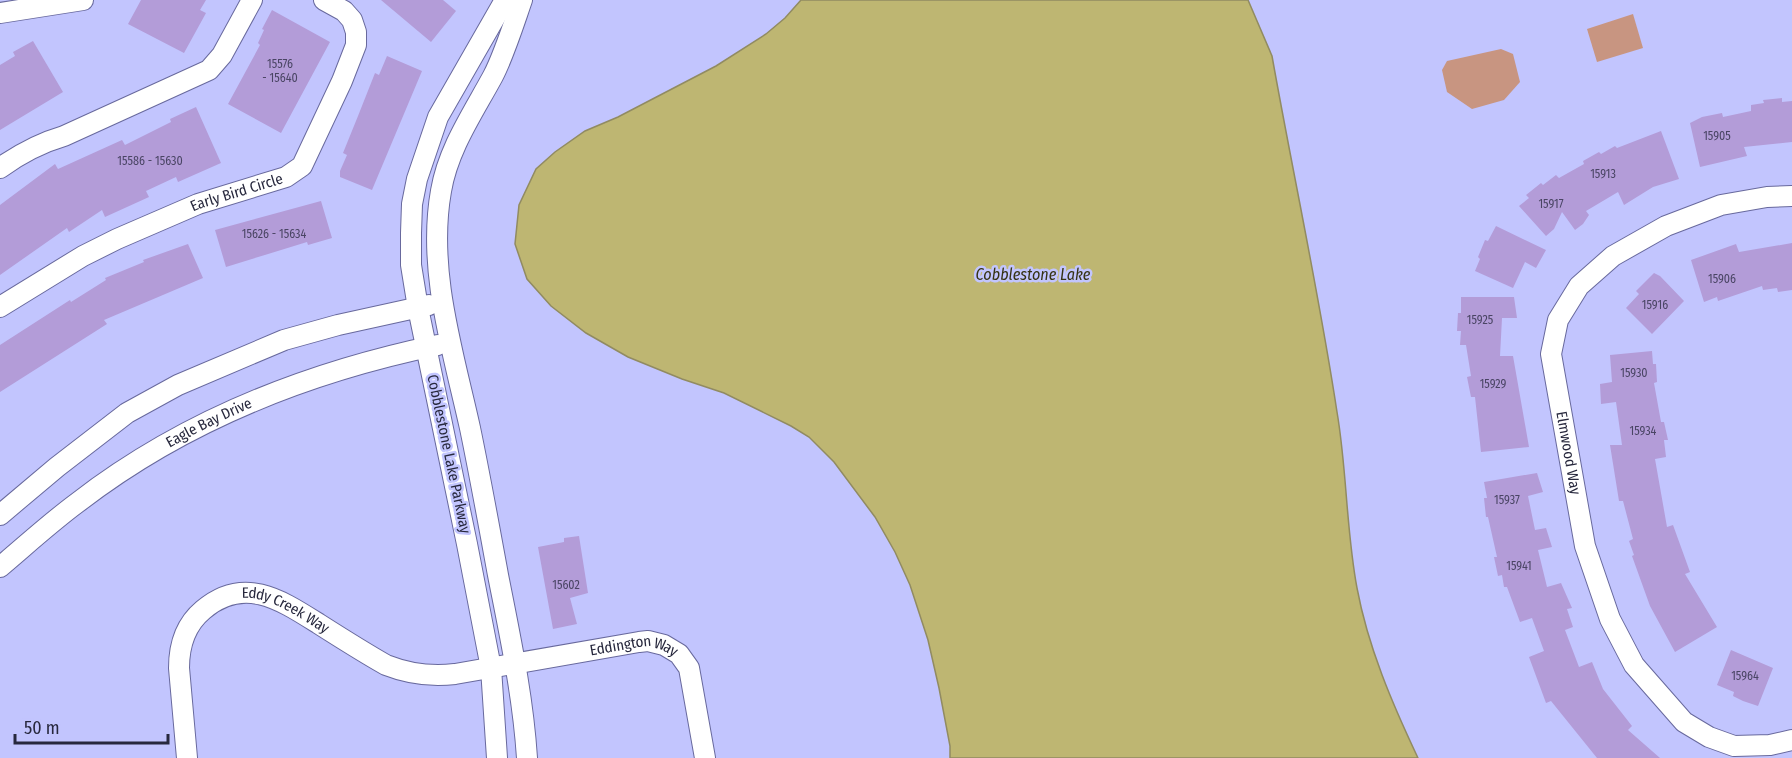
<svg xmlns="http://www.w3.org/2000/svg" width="1792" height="758" font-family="'Fira Sans Condensed',sans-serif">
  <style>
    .green { fill: #c89581 }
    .water { fill: #beb672; stroke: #918b62; stroke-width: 1.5 }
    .building { fill: #b39cd8 }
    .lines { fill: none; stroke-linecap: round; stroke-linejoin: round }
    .minor-casing { stroke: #68699d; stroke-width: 22 }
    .minor { stroke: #fff; stroke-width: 20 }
    .labels { text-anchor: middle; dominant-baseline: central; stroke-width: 5; stroke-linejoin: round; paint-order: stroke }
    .number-label { font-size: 12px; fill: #4a4564 }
    .street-label { font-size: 15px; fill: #27283d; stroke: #c2c5fe }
    .water-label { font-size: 16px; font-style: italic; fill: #353213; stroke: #c2c5fe }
  </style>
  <rect width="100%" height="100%" fill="#c2c5fe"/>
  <g class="green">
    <path d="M1633,14L1643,48L1597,62L1587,29Z"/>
    <path d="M1501,49L1513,54L1520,82L1504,100L1472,109L1447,92L1442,70L1447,61Z"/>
  </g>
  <path class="water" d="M801,0H1248L1272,56C1293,174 1319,293 1337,412C1347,470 1346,530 1357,588C1368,647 1392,703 1418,758H950V746L939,688L928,640L910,585L895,552L875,517L834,462L809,437L791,426L724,393L682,379L628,357L586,333L551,306L527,279L515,244L519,205L536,169L555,152L585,131L618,117L716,66L766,34L785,18Z"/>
  <g class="building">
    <path d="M141,0H206L200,10L206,13L184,53L128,24Z"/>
    <path d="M381,0H443L456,11L431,42Z"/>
    <path d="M272,10L330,42L281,133L228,104L260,45L258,43L264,30L262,29Z"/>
    <path d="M33,41L63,92L0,130V65L15,56L13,52Z"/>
    <path d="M387,56L422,71L372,190L340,177V171L347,155L343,153L358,116L375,73L379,75Z"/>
    <path d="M1782,98V102L1792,101V142L1744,147L1747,156L1700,167L1690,123L1702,117L1722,113L1723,117L1751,111V105L1764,103L1763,100Z"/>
    <path d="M196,107L221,163L178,182L176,177L146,191L149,197L105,217L102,210L69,232L67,228L0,275V205L55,164L58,169L122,140L125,145L171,122L170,119Z"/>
    <path d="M1661,131L1679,179L1653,187L1624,205L1618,192L1586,211L1589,215L1583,224L1575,230L1562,212L1554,229L1546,236L1519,206L1529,198L1526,195L1541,183L1543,185L1556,175L1559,178L1584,164L1583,161L1599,152L1601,154L1615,146L1617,148Z"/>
    <path d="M321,201L332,238L308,245L307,242L226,267L215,230Z"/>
    <path d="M1496,226L1546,250L1536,268L1525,262L1513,288L1475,271L1480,259L1478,257L1485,240L1488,241Z"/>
    <path d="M1792,243V290L1778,292L1777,288L1763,290L1762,286L1718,301L1717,297L1704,302L1691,260L1736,244L1739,252Z"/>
    <path d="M188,244L203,278L104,320L107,324L0,392V345L70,300L71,302L106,280L105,278L144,262L143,260Z"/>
    <path d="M1654,273L1660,276L1684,301L1652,334L1626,308L1639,294L1636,291Z"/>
    <path d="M1461,297H1514L1517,318H1502L1500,356H1513L1529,447L1481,452L1475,397H1471L1467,377L1471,376L1466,345H1460L1461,331H1457L1458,313H1461Z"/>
    <path d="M1652,351L1653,364H1656L1657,382L1654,383L1661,422H1664L1668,440H1664L1666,457L1655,459L1667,527L1673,525L1690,572L1685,574L1717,627L1675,652L1650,606L1632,556L1634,555L1629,541L1633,539L1623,501H1619L1610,445H1622L1616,402L1601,404L1600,384L1612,382L1610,355Z"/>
    <path d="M1537,473L1543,492L1528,496L1535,530L1546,528L1552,547L1538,550L1547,587L1561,583L1572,608L1567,609L1573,627L1565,630L1579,667L1592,662L1603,689L1632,726L1628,730L1660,758H1597L1551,701L1546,703L1529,657L1544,651L1532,618L1520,622L1507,587H1504L1502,575L1498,576L1494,557H1497L1488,517H1486L1484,498H1487L1484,482Z"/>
    <path d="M579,536L588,593L570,598L577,624L553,629L538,547L564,542V538Z"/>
    <path d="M1731,650L1773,668L1758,706L1743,701L1733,696L1734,692L1717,685Z"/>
  </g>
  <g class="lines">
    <g class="minor-casing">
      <g id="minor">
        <path d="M522,0C514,23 504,55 493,76C473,113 448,149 441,191C427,270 453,351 470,428C480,476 489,526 498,575C510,636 523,696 527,758"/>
        <path d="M0,13L83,0"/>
        <path d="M0,168C21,153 40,143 64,136L209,70L222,55L252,0"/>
        <path id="s1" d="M1792,196L1767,197L1721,205L1666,226L1613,256L1579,286L1558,320L1551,354L1585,546L1610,619L1634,665L1684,722L1709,737L1734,746L1770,745L1792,740"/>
        <path id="s2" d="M0,307L83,256L117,239L198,204L286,177L302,166L342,81L356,45V32L352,20L344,11L324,0"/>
        <path d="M0,515L57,467L127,413L178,385L284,340L338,325L429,305"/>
        <path id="s3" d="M0,567C25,546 50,523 77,503C183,421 308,372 438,345"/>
        <path id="s4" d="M187,758L179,668C179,646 185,625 203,610C244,575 281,600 319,624C341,638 363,652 386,665C409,674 431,677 455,674L639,642L648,641L664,645L679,654L689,668L705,758"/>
        <path d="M497,758L491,668L467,544L418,308L411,265V233L412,204L417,179L438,117L505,0"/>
      </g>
    </g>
    <use href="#minor" class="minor"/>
  </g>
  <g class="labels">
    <g class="number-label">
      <text x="280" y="64">15576<tspan x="280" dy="14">- 15640</tspan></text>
      <text x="1717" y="136">15905</text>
      <text x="150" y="161">15586 - 15630</text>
      <text x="1603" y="174">15913</text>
      <text x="1551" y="204">15917</text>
      <text x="274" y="234">15626 - 15634</text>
      <text x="1722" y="279">15906</text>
      <text x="1655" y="305">15916</text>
      <text x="1480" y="320">15925</text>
      <text x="1634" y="373">15930</text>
      <text x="1493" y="384">15929</text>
      <text x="1643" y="431">15934</text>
      <text x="1507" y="500">15937</text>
      <text x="1519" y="566">15941</text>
      <text x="566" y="585">15602</text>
      <text x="1745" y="676">15964</text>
    </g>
    <g class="street-label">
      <text stroke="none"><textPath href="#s2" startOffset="264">Early Bird Circle</textPath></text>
      <text stroke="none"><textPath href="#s3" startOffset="255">Eagle Bay Drive</textPath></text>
      <text transform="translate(449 454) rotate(78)">Cobblestone Lake Parkway</text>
      <text stroke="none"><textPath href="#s1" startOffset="412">Elmwood Way</textPath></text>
      <text stroke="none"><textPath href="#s4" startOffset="246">Eddy Creek Way</textPath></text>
      <text stroke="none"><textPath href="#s4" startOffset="614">Eddington Way</textPath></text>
    </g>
    <g class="water-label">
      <text x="1033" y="274">Cobblestone Lake</text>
    </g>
  </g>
  <path d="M15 734v9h153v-9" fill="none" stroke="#27283d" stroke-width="3"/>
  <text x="24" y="734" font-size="18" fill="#27283d" stroke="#c2c5fe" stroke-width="4.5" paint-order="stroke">50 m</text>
</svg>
